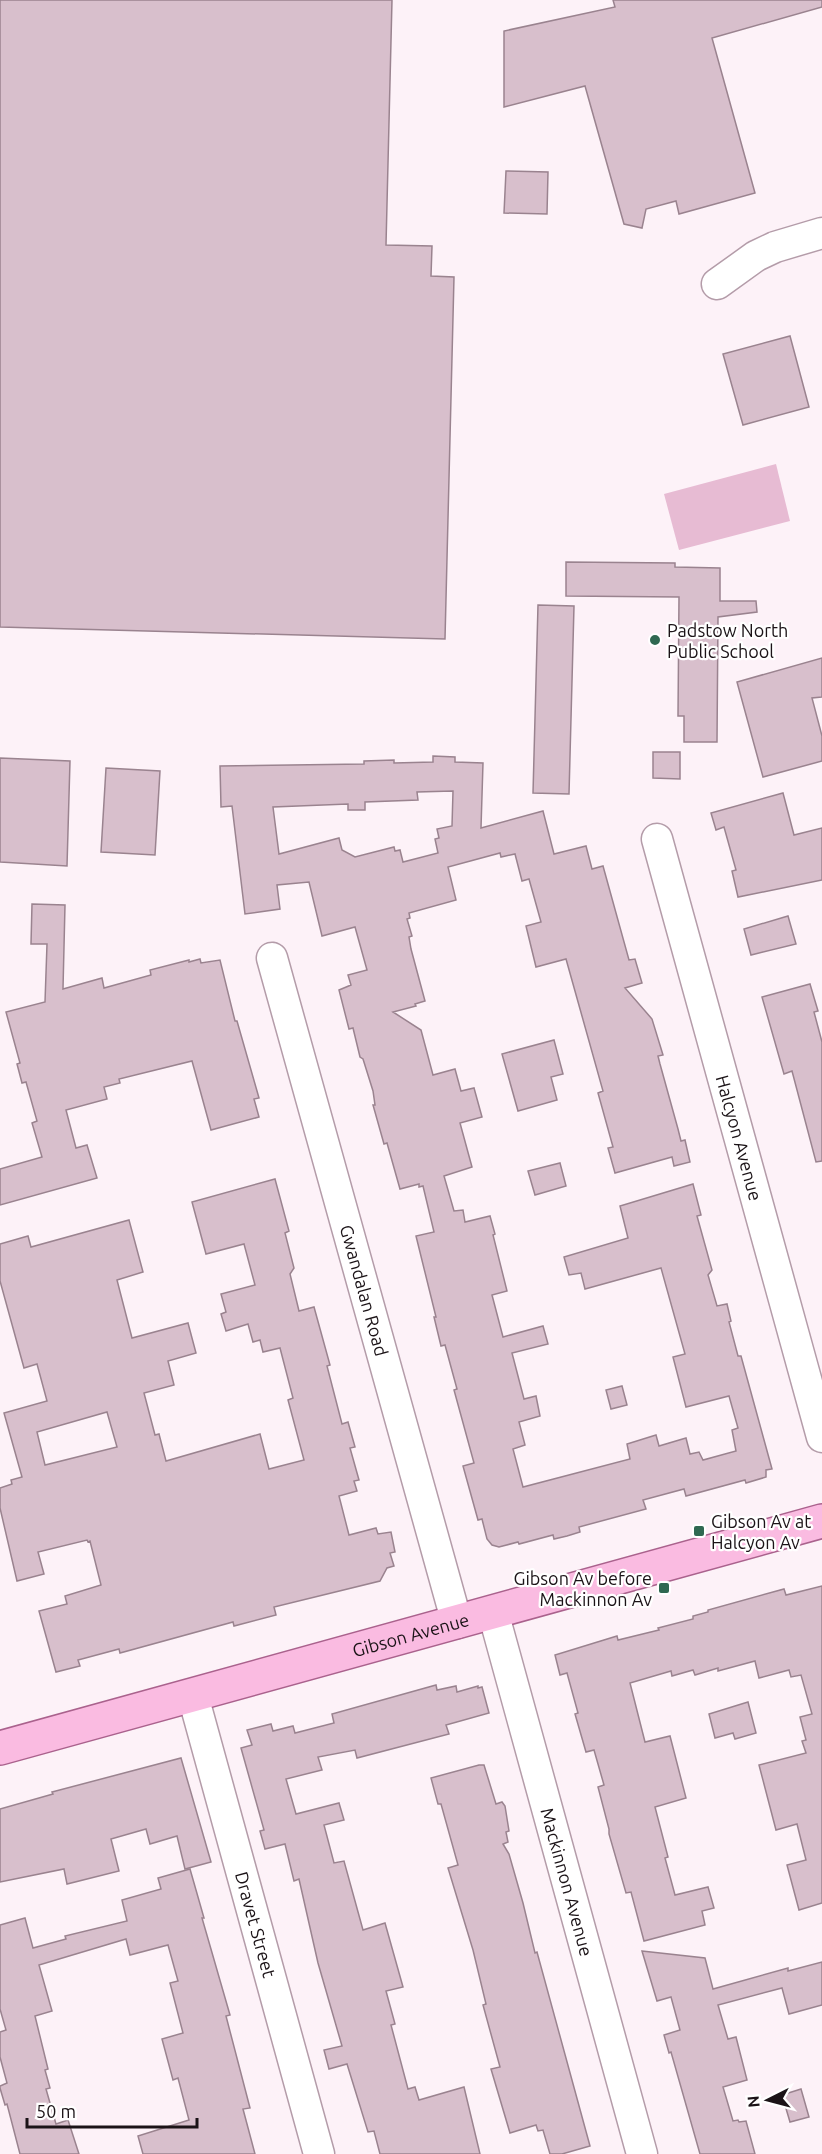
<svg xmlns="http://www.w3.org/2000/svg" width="822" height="2154" font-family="Ubuntu,sans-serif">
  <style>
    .green { fill: #e7bbd3 }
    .building { fill: #d8bfcc; stroke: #9a838f; stroke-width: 1.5; fill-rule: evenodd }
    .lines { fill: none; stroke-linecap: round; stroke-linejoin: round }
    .minor-casing { stroke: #b49ca9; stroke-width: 33 }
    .major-casing { stroke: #aa628d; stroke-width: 36 }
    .minor { stroke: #fff; stroke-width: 30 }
    .major { stroke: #fabbe1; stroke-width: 33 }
    .poi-dot { fill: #2f6851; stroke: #fff; stroke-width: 2 }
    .labels { text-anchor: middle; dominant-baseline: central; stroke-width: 4.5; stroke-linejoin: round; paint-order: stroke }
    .poi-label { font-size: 18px; fill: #1b1317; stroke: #fff; text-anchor: start }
    .street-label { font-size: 18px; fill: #1b1317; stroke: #fff }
  </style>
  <rect width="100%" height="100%" fill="#fdf2f8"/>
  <path class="green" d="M776,464L790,521L679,550L664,494Z"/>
  <g class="building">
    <path d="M0,0H392L386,245L432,246L431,276L454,277L445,639L0,627Z"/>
    <path d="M613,0H822V7L712,38L755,193L679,214L676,201L646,209L642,228L624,224L585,86L504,107V31L615,7Z"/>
    <path d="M506,171L548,172L547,214L504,213Z"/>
    <path d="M790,336L809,407L743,425L723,354Z"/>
    <path d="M566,562L675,563V567L720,568V601H756L757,612L718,617L717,742H684V716H678L679,597L566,596Z"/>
    <path d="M538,605L574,606L569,794L533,793Z"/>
    <path d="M822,658V697L812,698L822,736V761L763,777L737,682Z"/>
    <path d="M653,752H680V779L653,778Z"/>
    <path d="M433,756L455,757V762L483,763L481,828L543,811L554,854L586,846L592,869L603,866L629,960L635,959L642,983L625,988L652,1019L663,1055L658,1056L660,1064L678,1129L681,1141L685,1140L690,1162L674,1166L672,1157L615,1173L608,1148L613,1147L598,1093L603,1091L566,959L536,967L526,926L541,922L529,879L522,881L515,854L501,857L500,853L448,867L456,900L409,913L410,918L407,919L412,936L409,937L411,949L425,1001L415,1004L416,1006L393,1012L421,1030L433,1075L455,1069L461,1091L474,1088L482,1117L460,1123L472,1167L444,1176L454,1211L463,1210L465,1222L490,1216L495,1234L493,1235L507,1291L492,1295L503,1337L543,1326L548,1344L512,1353L524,1399L536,1396L540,1416L519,1422L525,1445L513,1449L523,1487L630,1459L627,1444L656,1435L659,1446L686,1438L690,1454L699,1452L703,1460L736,1451L732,1430L738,1428L729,1396L686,1407L673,1357L685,1354L661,1268L585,1289L581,1273L569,1275L564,1257L628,1238L620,1206L693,1184L701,1215L697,1216L712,1270L708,1275L717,1306L727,1304L731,1321L729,1322L738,1356H741L772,1469L766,1470V1477L746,1483L745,1480L686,1496L684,1489L643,1500L646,1509L579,1527L580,1532L567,1536L554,1539L553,1535L519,1544L518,1542L499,1547L492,1545L487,1539L482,1519L478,1520L463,1466L474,1463L454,1390L457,1389L445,1345L441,1346L434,1317H436L416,1236L434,1232L423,1186L419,1187V1184L400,1189L387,1143L384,1144L373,1105H375L373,1091L363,1059L360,1057L353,1028L349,1029L339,990L351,985L348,975L367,970L355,927L322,936L309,882L277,885L280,909L245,914L232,806L221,807L220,766L364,764V761L394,760V763L433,762ZM453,791L452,826L437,829L439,838L435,839L438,853L403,862L400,850L395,851L394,847L355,857L342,850L339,838L279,854L273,807L348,804V810H365V802L418,800L417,792Z"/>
    <path d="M0,758L70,761L67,866L0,862Z"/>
    <path d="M106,768L160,771L155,855L101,852Z"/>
    <path d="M783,793L794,835L822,828V880L738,897L732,871L736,870L724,827L716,830L711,813Z"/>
    <path d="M32,904L65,905L63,989L102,978L104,988L151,975L150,970L189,960V962L200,959L201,963L220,960L235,1021H237L259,1098L254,1099L259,1117L211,1130L192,1061L119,1079L120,1083L104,1087L107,1099L66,1110L76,1148L87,1145L97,1178L0,1205V1169L42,1157L32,1123L37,1121L26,1082L22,1083L17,1064L20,1063L6,1012L45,1002L47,944H31Z"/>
    <path d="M788,916L796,944L751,955L744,929Z"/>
    <path d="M810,984L818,1011L814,1012L822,1042V1161L816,1162L792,1071L784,1074L762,997Z"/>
    <path d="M554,1040L563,1074L551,1077L557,1100L518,1111L502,1054Z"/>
    <path d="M560,1163L566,1186L535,1195L528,1171Z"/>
    <path d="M275,1179L289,1231L285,1233L294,1268L290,1274L299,1311L314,1307L330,1365L327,1366L342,1424L348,1422L355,1447L350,1448L359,1480L354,1481L357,1491L339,1496L349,1535L376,1528L378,1534L391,1532L395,1552L390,1553L394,1566L387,1568L380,1581L274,1607L276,1615L234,1626L233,1622L120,1653L119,1649L78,1660L80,1666L56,1672L39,1611L67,1604L65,1596L101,1585L90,1541L88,1542L87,1540L38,1552L44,1574L17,1581L0,1508V1488L12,1484L11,1480L22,1477L4,1413L47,1401L37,1364L24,1368L0,1281V1244L28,1236L31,1247L129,1220L143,1272L117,1280L132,1338L188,1323L196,1353L168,1361L174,1385L144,1393L155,1435L159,1434L166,1461L260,1434L269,1469L304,1460L288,1400L293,1398L280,1348L263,1352L260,1340L253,1342L248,1324L226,1331L221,1314L226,1312L221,1294L255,1285L244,1244L206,1254L192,1202ZM107,1412L117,1447L45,1465L37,1432Z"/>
    <path d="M622,1386L627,1405L611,1409L606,1390Z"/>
    <path d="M822,1586V1903L799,1910L787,1865L806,1860L797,1824L776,1830L759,1765L806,1753L802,1741L806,1740L800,1717L812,1714L801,1675L791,1677L789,1670L759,1678L755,1661L718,1671V1668L695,1675L693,1670L672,1676L671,1671L630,1683L645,1742L670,1736L686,1798L655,1807L668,1857L665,1858L675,1895L708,1887L714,1908L702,1911L705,1925L644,1941L631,1892L626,1893L609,1834V1829L598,1787L604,1785L594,1750L586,1752L575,1714L578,1713L567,1673L560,1675L555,1655L617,1636L618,1640L659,1630L658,1628L693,1619V1616L708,1612V1610L784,1589L786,1595Z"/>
    <path d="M436,1685L437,1690L456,1686L457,1692L478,1686V1688L482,1687L489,1713L446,1725L449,1734L357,1758L355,1750L318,1757L322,1770L286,1779L296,1814L339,1803L344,1820L324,1825L334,1863L344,1861L363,1930L385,1923L403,1987L386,1991L395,2024L391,2025L408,2089L415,2087L419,2100L464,2087L480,2154H380L374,2131L368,2132L347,2064L329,2069L324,2050L342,2046L318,1963L299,1879L294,1881L285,1844L265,1849L260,1831L264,1830L241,1748L252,1745L247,1730L271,1724L273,1731L293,1726L295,1733L334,1723L332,1714Z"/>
    <path d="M748,1702L756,1733L735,1739L733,1733L715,1738L709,1714Z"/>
    <path d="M181,1758L211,1862L185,1869L177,1836L150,1844L146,1829L111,1839L119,1871L67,1884L64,1869L0,1882V1809L53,1794L52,1792Z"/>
    <path d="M479,1765H484L496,1804L502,1802L505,1806L509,1831L506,1832L508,1842L503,1844L509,1854L523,1903L535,1953L537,1952L590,2146L562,2154H550L543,2130L538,2131L536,2125L510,2133L491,2069L500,2067L483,2005L486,2004L473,1950L448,1868L458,1865L441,1804H438L431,1778Z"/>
    <path d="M190,1869L204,1918H202L230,2015L226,2016L250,2108L243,2109L255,2154H143L138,2136L189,2120L178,2078L173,2080L162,2039L183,2033L170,1983L178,1981L168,1945L130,1955L126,1939L39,1965L52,2011L35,2016L48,2069L45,2070L50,2088L46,2089L56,2124L68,2120L79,2154H20L7,2104L5,2105L0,2088V2086L7,2083L0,2057V2032L6,2030L0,2009V1925L25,1918L33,1948L66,1939L65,1936L127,1921L122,1900L161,1889L158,1878Z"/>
    <path d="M642,1951L705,1958L713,1989L788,1968V1971L822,1962V2005L789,2014L782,1988L718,2005L728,2039L736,2037L747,2080L723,2087L733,2121L738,2120L739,2122L746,2121L755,2154H700L671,2052L669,2053L664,2035L680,2030L671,1997L657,2001Z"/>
    <path d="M801,2089L809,2117L790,2122L782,2095Z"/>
  </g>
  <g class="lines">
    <g class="minor-casing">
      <g id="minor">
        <path d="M717,284L756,256L775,247L822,233"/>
        <path id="s1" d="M657,839L822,1437"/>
        <path id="s2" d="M272,958L457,1623"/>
        <path id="s3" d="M493,1612L642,2154"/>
        <path id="s4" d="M193,1696L319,2154"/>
      </g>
    </g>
    <g class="major-casing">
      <g id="major">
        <path id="s5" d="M0,1748L822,1521"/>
      </g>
    </g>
    <use href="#minor" class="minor"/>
    <use href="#major" class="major"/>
  </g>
  <g class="poi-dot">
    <circle cx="655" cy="640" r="6"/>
    <rect x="693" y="1525" width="12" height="12" rx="3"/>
    <rect x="658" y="1582" width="12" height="12" rx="3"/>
  </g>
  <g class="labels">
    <g class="poi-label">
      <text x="667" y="630">Padstow North<tspan x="667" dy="21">Public School</tspan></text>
      <text x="711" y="1521">Gibson Av at<tspan x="711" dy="21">Halcyon Av</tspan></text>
      <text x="652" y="1578" text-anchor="end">Gibson Av before<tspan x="652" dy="21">Mackinnon Av</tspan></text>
    </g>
    <g class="street-label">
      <text stroke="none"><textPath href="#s1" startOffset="310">Halcyon Avenue</textPath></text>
      <text stroke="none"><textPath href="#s2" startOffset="345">Gwandalan Road</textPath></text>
      <text stroke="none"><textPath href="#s5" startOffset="426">Gibson Avenue</textPath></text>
      <text stroke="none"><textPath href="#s3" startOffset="280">Mackinnon Avenue</textPath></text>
      <text stroke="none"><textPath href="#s4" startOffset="237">Dravet Street</textPath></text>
    </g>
  </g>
  <g transform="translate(768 2100) rotate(264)" stroke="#ffffff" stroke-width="4.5" paint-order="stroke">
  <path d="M0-4.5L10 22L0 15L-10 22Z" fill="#1b1317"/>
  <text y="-9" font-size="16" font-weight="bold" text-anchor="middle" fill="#1b1317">N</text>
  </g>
  <path d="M27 2118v9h170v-9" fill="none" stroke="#1b1317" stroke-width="3"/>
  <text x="36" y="2118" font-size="18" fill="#1b1317" stroke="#ffffff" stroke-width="4.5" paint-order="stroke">50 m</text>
</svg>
